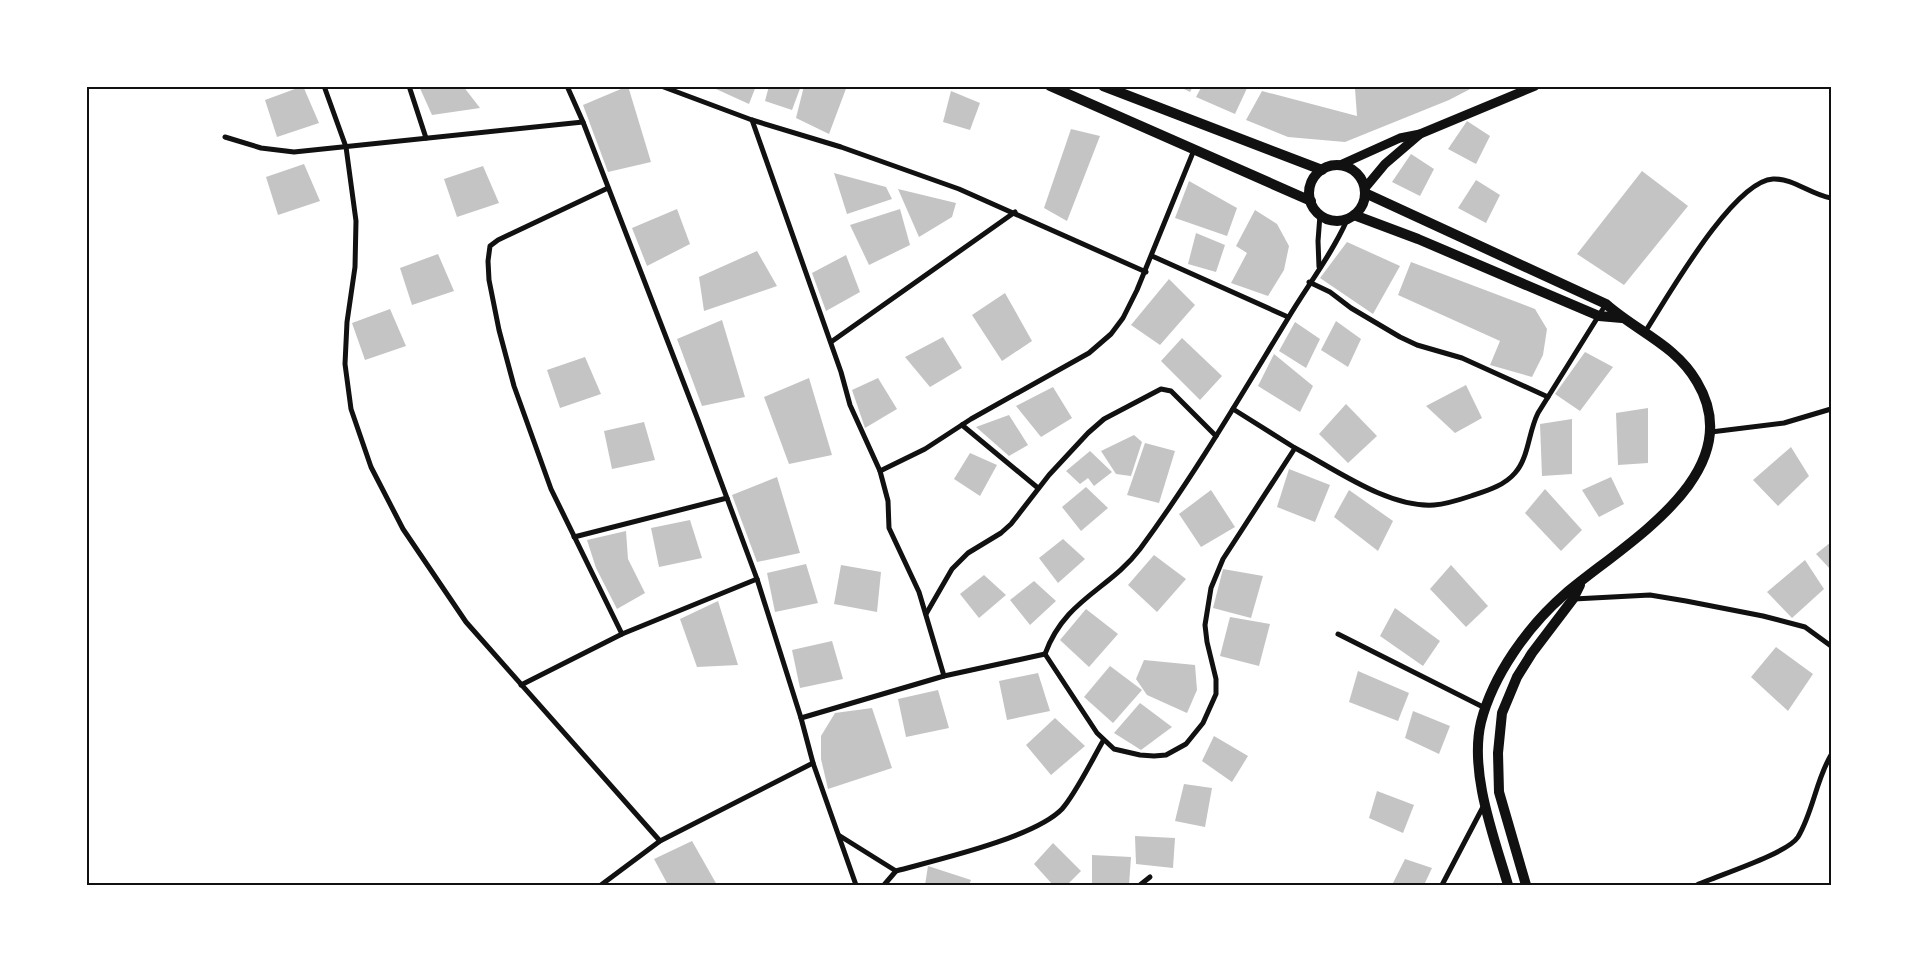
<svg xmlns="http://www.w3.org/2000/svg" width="1917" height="971" font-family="Manrope,sans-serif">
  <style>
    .building { fill: #c4c4c4 }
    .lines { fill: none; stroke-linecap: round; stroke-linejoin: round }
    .minor { stroke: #111; stroke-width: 5 }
    .tertiary { stroke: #111; stroke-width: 9 }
    .secondary { stroke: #111; stroke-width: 10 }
    .neatline { fill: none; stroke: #111; stroke-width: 2 }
  </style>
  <rect width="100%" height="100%" fill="#fff"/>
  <g class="building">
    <path d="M303,86L319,123L277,137L265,100Z"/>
    <path d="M419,86H463L480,108L432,115Z"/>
    <path d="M628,86L651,162L608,172L583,105Z"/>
    <path d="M717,86H756L749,104L716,89Z"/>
    <path d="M769,86H801L792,110L765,101Z"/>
    <path d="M804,86H847L829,134L796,118Z"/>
    <path d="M1178,86H1193L1190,92Z"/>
    <path d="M1202,86H1248L1235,114L1196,97Z"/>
    <path d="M1347,86H1476L1449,100L1345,142L1288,137L1246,120L1262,91L1357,116L1355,89Z"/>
    <path d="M951,91L980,103L970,130L943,122Z"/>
    <path d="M1467,121L1490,136L1476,164L1448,149Z"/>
    <path d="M1071,129L1100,136L1067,221L1044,208Z"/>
    <path d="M1411,154L1434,169L1420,196L1392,182Z"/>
    <path d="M304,164L320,201L278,215L266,177Z"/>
    <path d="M483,166L499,203L457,217L444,179Z"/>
    <path d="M1642,171L1688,206L1624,285L1577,254Z"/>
    <path d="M834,173L886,187L892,199L847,214Z"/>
    <path d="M1476,180L1500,195L1486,223L1458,208Z"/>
    <path d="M1189,181L1237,208L1227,236L1175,218Z"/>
    <path d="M898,189L956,203L952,217L919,237Z"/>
    <path d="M677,209L690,244L647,266L632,228Z"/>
    <path d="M900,209L910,245L869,265L850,225Z"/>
    <path d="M1255,210L1277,224L1289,246L1284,270L1268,296L1231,283L1247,253L1236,246Z"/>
    <path d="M1196,233L1225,245L1216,272L1188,264Z"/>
    <path d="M1347,242L1400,266L1373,314L1320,278Z"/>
    <path d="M757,251L777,286L704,311L699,277Z"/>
    <path d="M438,254L454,291L412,305L400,268Z"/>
    <path d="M846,255L860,292L826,311L812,273Z"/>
    <path d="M1411,262L1535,309L1547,329L1543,355L1532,377L1490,365L1500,341L1398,295Z"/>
    <path d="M1169,279L1195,305L1160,345L1131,325Z"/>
    <path d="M1005,293L1032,341L1002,361L972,315Z"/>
    <path d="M390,309L406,346L365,360L352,323Z"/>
    <path d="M722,320L745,397L702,406L677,339Z"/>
    <path d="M1336,321L1361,339L1348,367L1321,350Z"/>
    <path d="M1295,322L1320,339L1306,368L1279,351Z"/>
    <path d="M943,337L962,368L930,387L905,357Z"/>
    <path d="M1182,338L1222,376L1200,400L1161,361Z"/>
    <path d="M1585,352L1613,367L1580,411L1555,394Z"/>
    <path d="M1274,354L1313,386L1300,412L1258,386Z"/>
    <path d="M585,357L601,394L560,408L547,370Z"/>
    <path d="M809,378L832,455L789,464L764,397Z"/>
    <path d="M878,378L897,409L865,428L852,390Z"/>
    <path d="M1466,385L1482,418L1455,433L1426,406Z"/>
    <path d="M1053,387L1072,418L1041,437L1016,406Z"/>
    <path d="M1346,404L1377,436L1348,463L1319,434Z"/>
    <path d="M1648,408V463L1618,465L1616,413Z"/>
    <path d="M1009,415L1028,445L1009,456L976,427Z"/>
    <path d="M1572,419V474L1542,476L1540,424Z"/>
    <path d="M644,422L655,460L612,469L604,431Z"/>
    <path d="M1134,435L1142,442L1131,476L1116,474L1101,451Z"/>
    <path d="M1145,443L1175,451L1159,503L1127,495Z"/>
    <path d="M1791,447L1809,476L1778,506L1753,480Z"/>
    <path d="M1090,451L1112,472L1094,486L1088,478L1080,484L1066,471Z"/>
    <path d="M970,453L997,465L980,496L954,479Z"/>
    <path d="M1289,469L1330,485L1315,522L1277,507Z"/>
    <path d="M777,477L800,553L757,562L732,495Z"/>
    <path d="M1611,477L1624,504L1599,517L1582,490Z"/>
    <path d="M1086,487L1108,508L1081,531L1062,507Z"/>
    <path d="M1545,489L1582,530L1561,551L1525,513Z"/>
    <path d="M1211,490L1235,527L1201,547L1179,514Z"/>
    <path d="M1349,490L1393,521L1378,551L1334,517Z"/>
    <path d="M690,520L702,558L659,567L651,528Z"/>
    <path d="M626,531L628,559L645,593L617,609L596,568L587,540Z"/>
    <path d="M1063,539L1085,559L1058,583L1039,558Z"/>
    <path d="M1831,542V570L1816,554Z"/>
    <path d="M1154,555L1186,579L1157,612L1128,585Z"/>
    <path d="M1805,560L1824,589L1792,618L1767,592Z"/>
    <path d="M806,564L818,603L775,612L767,573Z"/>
    <path d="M841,565L881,572L877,612L834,604Z"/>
    <path d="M1451,565L1488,606L1466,627L1430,589Z"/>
    <path d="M1223,569L1263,576L1251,618L1213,608Z"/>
    <path d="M984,575L1006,595L979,618L960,594Z"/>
    <path d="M1034,581L1056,601L1030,625L1010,600Z"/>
    <path d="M718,601L738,665L697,667L680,619Z"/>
    <path d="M1395,608L1440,641L1423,666L1380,636Z"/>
    <path d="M1086,609L1118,634L1089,667L1060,640Z"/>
    <path d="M1230,617L1270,624L1259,666L1220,656Z"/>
    <path d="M832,641L843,679L800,688L792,650Z"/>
    <path d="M1776,647L1813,674L1788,711L1751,677Z"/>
    <path d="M1144,660L1195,665L1197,690L1187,713L1147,695L1136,679Z"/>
    <path d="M1110,666L1142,690L1113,723L1084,697Z"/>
    <path d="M1358,671L1409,693L1398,721L1349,702Z"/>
    <path d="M1038,673L1050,711L1007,720L999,681Z"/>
    <path d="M938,690L949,728L906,737L898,699Z"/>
    <path d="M1140,703L1172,727L1141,750L1114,733Z"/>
    <path d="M872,708L892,768L828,789L821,759V736L835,713Z"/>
    <path d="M1413,711L1450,726L1439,754L1405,738Z"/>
    <path d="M1055,718L1085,746L1051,775L1026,745Z"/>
    <path d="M1214,736L1248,756L1232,782L1202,761Z"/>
    <path d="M1184,784L1212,788L1205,827L1175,821Z"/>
    <path d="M1377,791L1414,805L1403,833L1369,818Z"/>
    <path d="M1135,836L1175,838L1173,868L1136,864Z"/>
    <path d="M692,841L717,885H668L654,859Z"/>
    <path d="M1053,843L1081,871L1067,885H1053L1034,864Z"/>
    <path d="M1092,855L1131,857L1129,885L1092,883Z"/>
    <path d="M1405,859L1432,868L1424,885H1392Z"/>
    <path d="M928,866L971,880L969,885H925Z"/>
  </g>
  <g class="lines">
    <g class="minor">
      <path d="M324,86L346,147L356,221L355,267L347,322L345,364L351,409L371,467L403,529L466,622L660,841"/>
      <path d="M409,86L426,138"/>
      <path d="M567,86L583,122L698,420L757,579L801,718L813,763L856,885"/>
      <path d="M661,86L752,120L841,147L959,189L1146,272"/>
      <path d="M752,120L841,372L850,405L880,471"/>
      <path d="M225,137L261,148L294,152L583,122"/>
      <path d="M608,188L498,240L490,246L488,261L489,280L499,330L514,386L551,489L622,634"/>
      <path d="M1152,256L1288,317"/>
      <path d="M1319,267L1318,241L1320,215"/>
      <path d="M1309,282L1330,292L1351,308L1400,337L1417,345L1462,358L1548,397"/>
      <path d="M1645,332C1667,298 1733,181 1773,179C1793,178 1811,195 1831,198"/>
      <path d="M831,342L1015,212"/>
      <path d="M962,425L1038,488"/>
      <path d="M1711,432L1784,423L1831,409"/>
      <path d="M1295,448C1335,469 1388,508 1434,505C1447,504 1459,500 1471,496C1486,491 1504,486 1515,473C1529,457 1528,433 1538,413L1606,304"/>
      <path d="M574,537L727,498"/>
      <path d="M1574,599L1650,595L1686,601L1763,616L1805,627L1831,646"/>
      <path d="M926,614L952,569L968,553L1001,533L1011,524L1049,475L1088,433L1104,419L1161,389L1171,391L1216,436"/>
      <path d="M1338,634L1485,708"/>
      <path d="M1045,654L1097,733L1114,749L1140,755L1154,756L1166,755L1186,744L1203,723L1216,694V679L1207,642L1205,625L1211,588L1223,559L1295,448L1233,409"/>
      <path d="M1045,654C1065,599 1109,590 1140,549C1194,476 1240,397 1287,320C1307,286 1331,256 1347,220"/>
      <path d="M944,676L919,592L889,528L888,501L880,471L925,449L971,419L1089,353L1111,334L1123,318L1137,290L1194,150"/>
      <path d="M521,685L622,634L757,579"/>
      <path d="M801,718L944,676L1045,654"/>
      <path d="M840,836L896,871"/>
      <path d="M601,885L660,841L813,763"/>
      <path d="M884,885L896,871C936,860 1034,838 1062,809C1076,793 1092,760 1103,741"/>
      <path d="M1140,885L1150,877"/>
      <path d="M1442,885L1484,805"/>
      <path d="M1697,885C1719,875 1787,854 1798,837C1813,812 1816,780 1831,755"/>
    </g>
    <g class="tertiary">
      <path d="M1340,165L1400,138L1420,134L1535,86"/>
      <path d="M1365,188L1385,164L1420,134"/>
    </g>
    <g class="secondary">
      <path d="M1050,86L1311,201"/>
      <path d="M1103,86L1322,170"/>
      <circle cx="1337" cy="193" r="28"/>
      <path d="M1365,193L1606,304C1636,331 1676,345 1697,382C1752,474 1622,545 1565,594C1528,626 1493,675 1481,722C1469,772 1494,837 1508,885"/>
      <path d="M1354,215L1418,239L1599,316L1622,318"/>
      <path d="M1526,885L1499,792L1498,753L1502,713L1517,677L1532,653L1573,599L1580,585"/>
    </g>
  </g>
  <rect width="1917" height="971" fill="none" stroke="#ffffff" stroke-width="175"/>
  <rect x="88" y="88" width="1742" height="796" class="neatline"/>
</svg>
